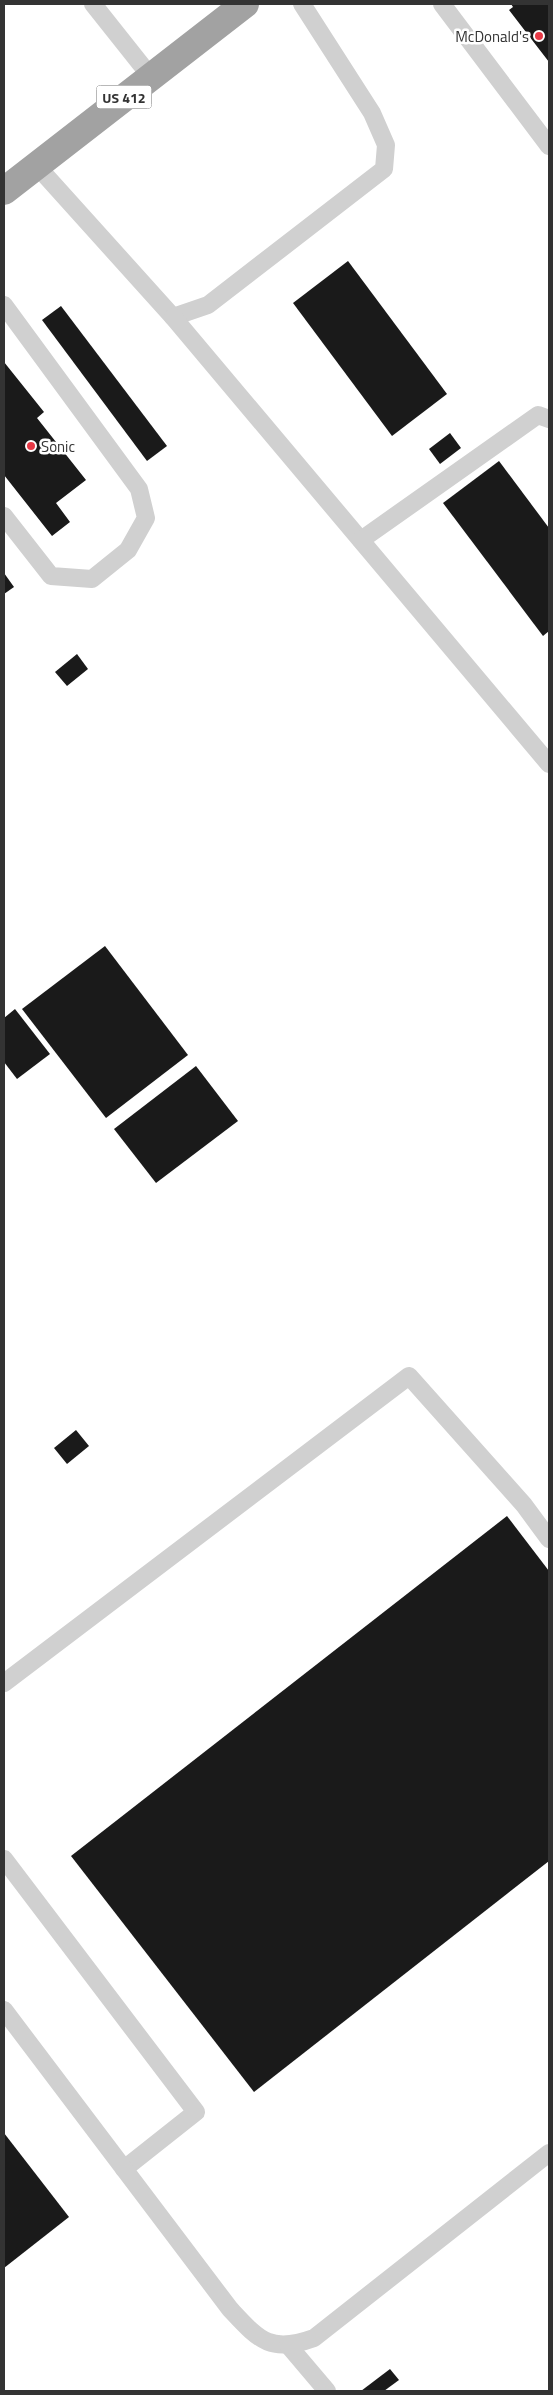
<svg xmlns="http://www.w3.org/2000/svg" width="553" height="2395" font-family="'Titillium Web',sans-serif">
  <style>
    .building { fill: #1a1a1a }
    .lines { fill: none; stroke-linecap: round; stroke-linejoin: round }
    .service { stroke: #d0d0d0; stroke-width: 18 }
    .trunk { stroke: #a2a2a2; stroke-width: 28 }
    .poi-dot { fill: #e63946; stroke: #fff; stroke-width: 2 }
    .labels { text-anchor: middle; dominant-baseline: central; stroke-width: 5; stroke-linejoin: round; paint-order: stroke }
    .shield { fill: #fff; stroke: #707070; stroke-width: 1 }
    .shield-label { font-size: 14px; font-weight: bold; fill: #333 }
    .poi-label { font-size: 15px; fill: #333; stroke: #fff; text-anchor: end }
  </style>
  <rect width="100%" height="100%" fill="#fff"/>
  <g class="building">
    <path d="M511,4H549V62L509,10L513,7Z"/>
    <path d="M348,261L447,394L392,436L293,303Z"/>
    <path d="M61,306L167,446L147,461L42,320Z"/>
    <path d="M4,362L44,412L37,418L86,480L56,503L70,522L52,536L4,475Z"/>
    <path d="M450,433L461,448L440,464L429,449Z"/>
    <path d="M499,461L549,528V631L543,636L443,503Z"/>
    <path d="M4,573L14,587L4,594Z"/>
    <path d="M77,654L88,669L67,686L55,672Z"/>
    <path d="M105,946L188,1055L106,1118L22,1009Z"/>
    <path d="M15,1009L50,1054L17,1079L4,1062V1018Z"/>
    <path d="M196,1066L238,1121L156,1183L114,1129Z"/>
    <path d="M76,1430L89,1446L67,1464L54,1448Z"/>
    <path d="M507,1516L549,1571V1861L254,2092L71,1856Z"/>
    <path d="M4,2133L69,2217L4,2268Z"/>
    <path d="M390,2369L399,2380L384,2391H361Z"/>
  </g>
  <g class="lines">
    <g class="service">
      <path d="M93,4L151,77"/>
      <path d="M442,4L549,146"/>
      <path d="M37,166L173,317L208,305L384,169L386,145L372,113L302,4"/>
      <path d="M4,305L139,489L146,518L128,550L92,579L51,576L4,516"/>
      <path d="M173,317L549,764"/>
      <path d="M361,540L538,415L549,419"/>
      <path d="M4,1683L409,1376L524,1505L549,1539"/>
      <path d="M4,1859L196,2112L124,2169"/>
      <path d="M4,2010L230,2309C259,2340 270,2354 314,2338L549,2153"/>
      <path d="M288,2345L327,2391"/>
    </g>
    <path class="trunk" d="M4,191L245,4"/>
  </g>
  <g class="poi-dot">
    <circle cx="539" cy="36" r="5"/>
    <circle cx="31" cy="446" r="5"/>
  </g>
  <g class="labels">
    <rect class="shield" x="96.5" y="85.5" width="55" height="23" rx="4"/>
    <g class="shield-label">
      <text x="124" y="97">US 412</text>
    </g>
    <g class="poi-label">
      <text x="529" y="36">McDonald's</text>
      <text x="41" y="446" text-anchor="start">Sonic</text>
    </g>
  </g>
  <rect width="553" height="2395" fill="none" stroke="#333333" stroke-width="10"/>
</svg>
